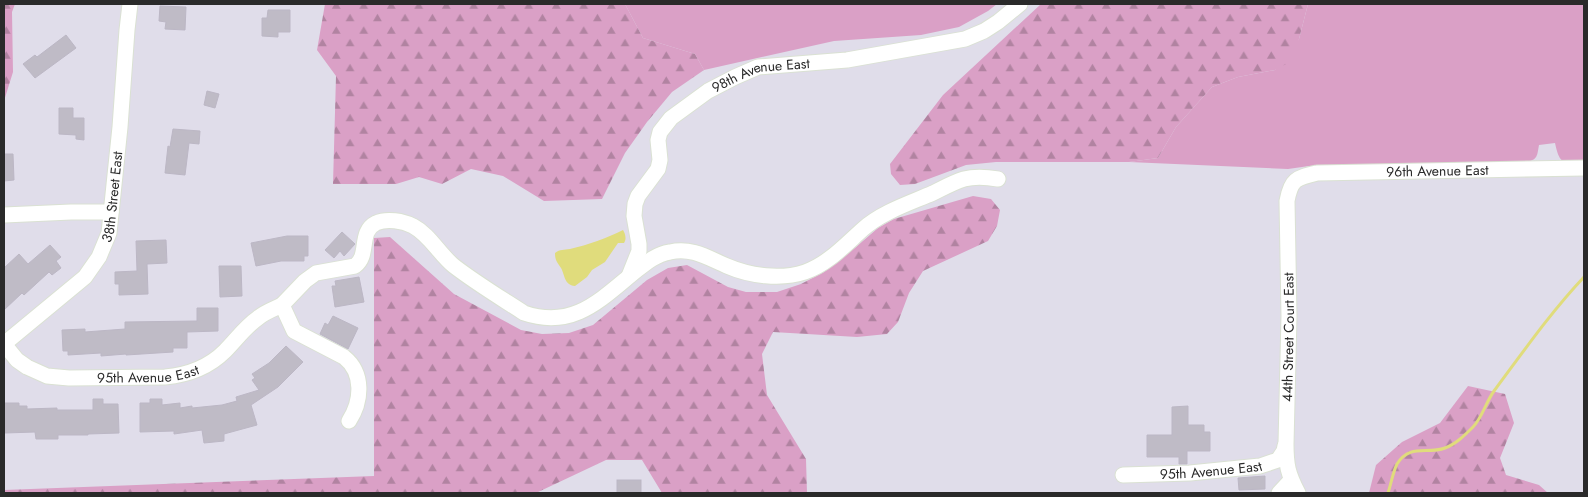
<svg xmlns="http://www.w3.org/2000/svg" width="1588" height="497" font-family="Jost,sans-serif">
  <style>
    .grass { fill: #daa0c6 }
    .forest { fill: url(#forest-firs) }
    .water { fill: #e0dc7c }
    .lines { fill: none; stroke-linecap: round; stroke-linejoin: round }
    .stream { stroke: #e0dc7c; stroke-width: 3 }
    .building { fill: #bfbbc6; stroke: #bcb7c5 }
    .minor-casing { stroke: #dae1d3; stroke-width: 17 }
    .minor { stroke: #fff; stroke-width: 15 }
    .labels { text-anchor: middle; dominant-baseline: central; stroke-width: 5; stroke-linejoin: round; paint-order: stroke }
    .street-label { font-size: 14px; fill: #2a2a2a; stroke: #fff }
  </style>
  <defs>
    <pattern id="forest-firs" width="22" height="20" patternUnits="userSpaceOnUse" patternTransform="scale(1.25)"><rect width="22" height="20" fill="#daa0c6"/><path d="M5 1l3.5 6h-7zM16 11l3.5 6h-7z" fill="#b183a1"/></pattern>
  </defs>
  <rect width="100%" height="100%" fill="#e0ddea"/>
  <g class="grass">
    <path d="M625,4H997L988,11L959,27L921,35L834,41L704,70L695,54L643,38Z"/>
    <path d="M1308,4H1584V162C1563,162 1560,166 1555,143L1539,145C1537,156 1538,160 1525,162L1309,166L1288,169L1129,162L1158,158L1176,127L1212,87L1238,77L1275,70L1299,39Z"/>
  </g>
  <g class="forest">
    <path d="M4,4H15L12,12L13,72L4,101Z"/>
    <path d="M325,4H625L643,38L695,54L704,70L672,92L647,122L625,153L602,199L544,201L503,176L471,169L442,184L419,177L396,184H333L336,76L317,50Z"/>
    <path d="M1041,4H1308L1299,39L1290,62L1275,70L1238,77L1212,87L1176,127L1158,158L1129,162H996L966,165L915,184L900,185L891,174L890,164L943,95Z"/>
    <path d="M973,196L991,199L1000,210L997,226L988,241L923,271L909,293L898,322L887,334L857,337L773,332L762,354L767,395L806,459L807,493H662L642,460H606L536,493H4V490L374,476V238L390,237L454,294L521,330L542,334L569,333L593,325L647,280L668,268L687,265L728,287L746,292H777L801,284L824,272L856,247L878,228L894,219Z"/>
    <path d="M1468,386L1505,394L1514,423L1500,458L1506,475L1539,485L1548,493H1369L1376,465L1402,442L1440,423Z"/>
  </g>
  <path class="water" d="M623,230C625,233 627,239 624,243H618L605,262L592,270L587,277L575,286C564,285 565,275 561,268C557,262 555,260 555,253C560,249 564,250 570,249C588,245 607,238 623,230Z"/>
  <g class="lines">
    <path class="stream" d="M1388,493C1391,484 1393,472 1397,464C1410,443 1427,455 1445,448C1456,444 1465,435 1473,427C1482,418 1486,402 1494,391C1523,352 1551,312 1584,277"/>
  </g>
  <g class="building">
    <path d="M160,6L186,7L185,30L165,29L166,22L159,21Z"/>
    <path d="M268,10H290V32H278V37L262,36V18H267Z"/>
    <path d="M66,35L76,48L35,78L23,64L35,55L37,57Z"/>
    <path d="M207,91L219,94L215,108L204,105Z"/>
    <path d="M59,108H73V118H84V140L76,139V135L59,134Z"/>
    <path d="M173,129L200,131L199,144L189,143L185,175L165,173L168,146L170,147Z"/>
    <path d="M4,154H13L14,180L4,181Z"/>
    <path d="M342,232L355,244L344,256L340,251L334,258L325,250Z"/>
    <path d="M287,236H308V256H304V261H281L256,266L251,243Z"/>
    <path d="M166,240L167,263L147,264L148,294L119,295V284H115V272L137,271L136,241Z"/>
    <path d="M50,245L61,257L56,261L61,268L52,275L49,272L24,295L22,293L4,310V268L19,254L28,264Z"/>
    <path d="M219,266H241L242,296L220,297Z"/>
    <path d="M359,277L364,302L335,307L332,286H336L335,281Z"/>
    <path d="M197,308H218V331L187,332V348H173V352L126,355V354L101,356V353L68,355V351H63L62,330L85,329V332L125,329V322L197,321Z"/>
    <path d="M333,316L358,328L348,349L320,334L325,323L328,325Z"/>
    <path d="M286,346L303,362L278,387L251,405L257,425L224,434V441L204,443L202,430L174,434V431L140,432V403H150V399H162V405L180,403V408L192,406V408L222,405L237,401L236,397L259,390L252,380L255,378L252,374L269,363Z"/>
    <path d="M93,399H103V404H118L119,433L88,434V435H58V439H36L35,432L5,433L4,403H19V406H27V409L57,408V410H93Z"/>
    <path d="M1188,406V425H1204V432H1210V451H1187V464H1179V457H1147V435H1172V407Z"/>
    <path d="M1265,476V489L1239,490L1238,478Z"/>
    <rect x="617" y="480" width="24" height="13"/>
  </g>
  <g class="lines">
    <g class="minor-casing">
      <g id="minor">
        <path d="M4,215L71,212H111"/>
        <path id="s1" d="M629,276L639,251V244L634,216L635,204L638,196L658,169L660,160L658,140L660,132L671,118L708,91L735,77L758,67L847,60L965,39L984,31L998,22L1020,4"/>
        <path id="s2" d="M4,344L85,277L99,257L109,233L120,127L127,30L130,4"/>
        <path id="s3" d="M4,344L17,360L27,367L47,376L69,378L165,377C187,375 209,367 225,351C236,340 245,327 258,318C265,312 274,309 282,305"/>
        <path d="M349,421C362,401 364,373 344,357L294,331L282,305L305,281L316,273L355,266C370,255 358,232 376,223C387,218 403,221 413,226C430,235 439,254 454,266C476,283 501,298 524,313C574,330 601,299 637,270C647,262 657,254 670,252C692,247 708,258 727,266C750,276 781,280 805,272C828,264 845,245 863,229C882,212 910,203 933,193C943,188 954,182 964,179C975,176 987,177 998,179"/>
        <path id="s4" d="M1123,475L1190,473L1260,466L1278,460L1284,451L1285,446"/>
        <path d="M1279,493L1291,480"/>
        <path id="s5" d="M1298,493C1288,474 1286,465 1286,444L1289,316L1287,201C1291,179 1296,178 1317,173L1584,168"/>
      </g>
    </g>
    <use href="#minor" class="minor"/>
  </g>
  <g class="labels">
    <g class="street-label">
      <text stroke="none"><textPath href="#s1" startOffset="274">98th Avenue East</textPath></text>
      <text stroke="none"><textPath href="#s5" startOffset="460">96th Avenue East</textPath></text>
      <text stroke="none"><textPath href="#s2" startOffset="192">38th Street East</textPath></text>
      <text stroke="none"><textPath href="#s5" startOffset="158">44th Street Court East</textPath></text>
      <text stroke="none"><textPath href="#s3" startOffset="156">95th Avenue East</textPath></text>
      <text stroke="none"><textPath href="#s4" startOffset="88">95th Avenue East</textPath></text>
    </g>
  </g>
  <rect width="1588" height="497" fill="none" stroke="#2a2a2a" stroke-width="10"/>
</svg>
